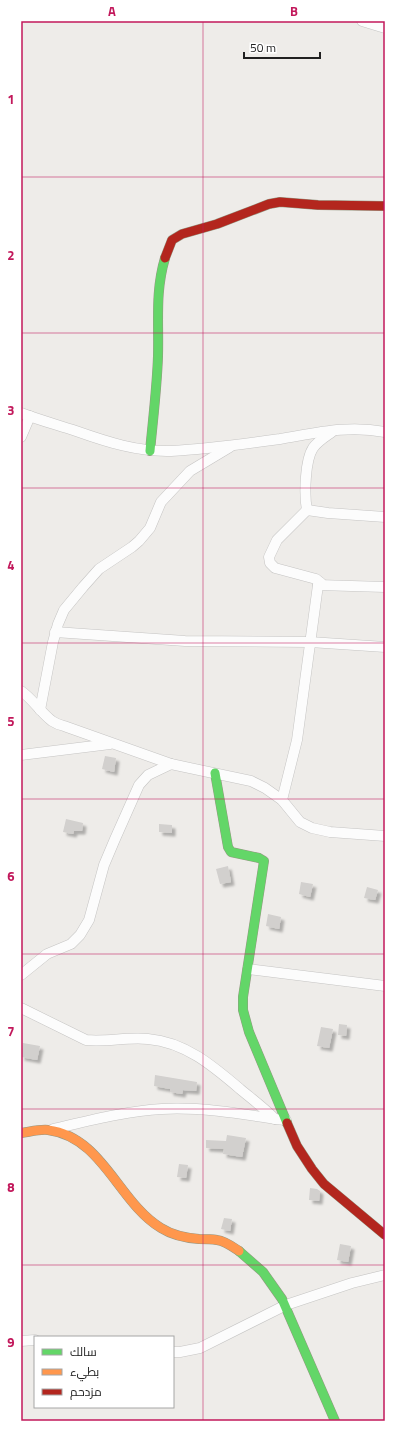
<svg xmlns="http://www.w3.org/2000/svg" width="406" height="1442" font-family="'Titillium Web',Cairo,sans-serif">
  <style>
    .building { fill: #d2d0ce; filter: url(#shadow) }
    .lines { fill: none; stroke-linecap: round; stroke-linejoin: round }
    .street-casing { stroke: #c5c4c3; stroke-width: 11 }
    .fast-casing { stroke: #959782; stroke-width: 10 }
    .slow-casing { stroke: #959782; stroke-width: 10 }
    .jam-casing { stroke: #959782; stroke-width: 10 }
    .street { stroke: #fcfcfc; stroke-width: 10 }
    .fast { stroke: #63d668; stroke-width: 9 }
    .slow { stroke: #ff974d; stroke-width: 9 }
    .jam { stroke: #b3261e; stroke-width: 9 }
    .grid { fill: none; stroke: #c2185b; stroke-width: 1; stroke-opacity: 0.55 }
    .neatline { fill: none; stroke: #c2185b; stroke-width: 1.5 }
    .grid-label { font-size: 13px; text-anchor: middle; font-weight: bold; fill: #c2185b }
  </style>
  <defs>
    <filter id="shadow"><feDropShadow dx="3.5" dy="3.5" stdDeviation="1" flood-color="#0004"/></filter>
  </defs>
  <rect width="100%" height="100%" fill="#eeece9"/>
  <g class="building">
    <path d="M105,756L116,758L114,772L102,769Z"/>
    <path d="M66,819L83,823L82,831H74L73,834L63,832Z"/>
    <path d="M159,824L172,825V833L159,832Z"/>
    <path d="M228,866L231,882L220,884L216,869Z"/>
    <path d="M301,882L313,884L310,897L299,894Z"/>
    <path d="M367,887L378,890L375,900L364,898Z"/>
    <path d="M268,914L281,917L279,929L266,926Z"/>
    <path d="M339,1024L347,1025L346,1036L338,1035Z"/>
    <path d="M321,1027L333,1029L329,1048L317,1046Z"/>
    <path d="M23,1043L40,1046L37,1060L21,1057Z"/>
    <path d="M155,1075L197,1082L196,1091L183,1090L182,1094L170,1092V1089L154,1086Z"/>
    <path d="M227,1135L246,1138L242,1157L223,1154L224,1149L206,1148V1140L226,1141Z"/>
    <path d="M179,1164L188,1165L186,1178L177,1177Z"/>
    <path d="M310,1188L317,1189L320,1191L319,1201L309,1200Z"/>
    <path d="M224,1218L232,1219L230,1231L221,1229Z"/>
    <path d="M340,1244L351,1246L348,1262L337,1260Z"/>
  </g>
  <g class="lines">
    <g class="street-casing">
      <g id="street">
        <path d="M362,21L385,28"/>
        <path d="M21,413C39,420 58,425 76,431C107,442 138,452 171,451C207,449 244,444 280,439C317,433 347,425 385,432"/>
        <path d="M21,437L30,416"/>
        <path d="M307,510C304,495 305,460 313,448C318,441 325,437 332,432"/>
        <path d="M307,510L328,513L385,517"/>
        <path d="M318,585L385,587"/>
        <path d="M55,632L185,641L310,642L385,647"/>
        <path d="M21,691C33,699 40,712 52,721C55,723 60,725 64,726L171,764L251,781L265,788L282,800L300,822L312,828L330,832L385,836"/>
        <path d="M40,710L53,642L58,624L64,610L83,587L99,569L132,547L139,541L150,528L161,502L190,471L230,447"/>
        <path d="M21,755L110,744"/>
        <path d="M282,800L297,740L318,585L321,583L316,579L275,568L270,563L269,557L277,540L307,510"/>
        <path d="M248,969L385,986"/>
        <path d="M21,975L47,954L71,944L80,935L89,920L104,865L115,839L139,785L148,775L171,764"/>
        <path d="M21,1008L86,1040C107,1042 127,1037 148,1039C185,1042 213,1066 240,1089C252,1099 264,1108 275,1119L286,1120"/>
        <path d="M53,1129C88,1121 126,1111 162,1109C200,1107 237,1113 275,1119"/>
        <path d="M21,1341L35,1340"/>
        <path d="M173,1352H180L200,1348L286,1305L352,1283L385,1275"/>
      </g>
    </g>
    <g class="fast-casing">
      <g id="fast">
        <path d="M150,451C153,419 157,387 158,356C159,321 155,292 165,258"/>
        <path d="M215,773L228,847L231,852L259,858L264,861L243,997V1010L249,1032L287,1123"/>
        <path d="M239,1251L263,1272L282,1299L335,1421"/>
      </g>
    </g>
    <g class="slow-casing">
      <path id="slow" d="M21,1133C29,1132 40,1129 48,1130C103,1137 118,1202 161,1228C172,1235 186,1238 199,1239C205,1239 211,1239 217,1240C225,1241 233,1247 239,1251"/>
    </g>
    <g class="jam-casing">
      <g id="jam">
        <path d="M165,258L172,240L182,234L217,224L269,204L280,202L318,205L385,206"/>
        <path d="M287,1123L297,1146L312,1169L324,1184L385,1235"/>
      </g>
    </g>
    <use href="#street" class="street"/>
    <use href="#fast" class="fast"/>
    <use href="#slow" class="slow"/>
    <use href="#jam" class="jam"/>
  </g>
  <path class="grid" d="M203,21V1421M21,177H385M21,333H385M21,488H385M21,643H385M21,799H385M21,954H385M21,1109H385M21,1265H385"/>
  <rect width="406" height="1442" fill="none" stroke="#ffffff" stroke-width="44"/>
  <rect x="34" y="1336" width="140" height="72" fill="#ffffff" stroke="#a6a6a6"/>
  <rect x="42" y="1349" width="20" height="6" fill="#63d668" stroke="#a6a6a6"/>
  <text x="70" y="1356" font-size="12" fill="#202020">سالك</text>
  <rect x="42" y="1369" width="20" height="6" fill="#ff974d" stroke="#a6a6a6"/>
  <text x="70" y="1376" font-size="12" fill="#202020">بطيء</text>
  <rect x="42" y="1389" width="20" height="6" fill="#b3261e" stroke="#a6a6a6"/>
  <text x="70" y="1396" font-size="12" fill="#202020">مزدحم</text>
  <path d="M244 52v6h76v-6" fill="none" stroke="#202020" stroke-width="2"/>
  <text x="250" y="52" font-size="12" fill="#202020" stroke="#ffffff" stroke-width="3" paint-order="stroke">50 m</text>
  <rect x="22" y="22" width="362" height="1398" class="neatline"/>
  <g class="grid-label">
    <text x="112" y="16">A</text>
    <text x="294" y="16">B</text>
    <text x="11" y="104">1</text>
    <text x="11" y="260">2</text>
    <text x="11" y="415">3</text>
    <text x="11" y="570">4</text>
    <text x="11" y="726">5</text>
    <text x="11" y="881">6</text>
    <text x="11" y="1036">7</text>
    <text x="11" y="1192">8</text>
    <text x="11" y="1347">9</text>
  </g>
</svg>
